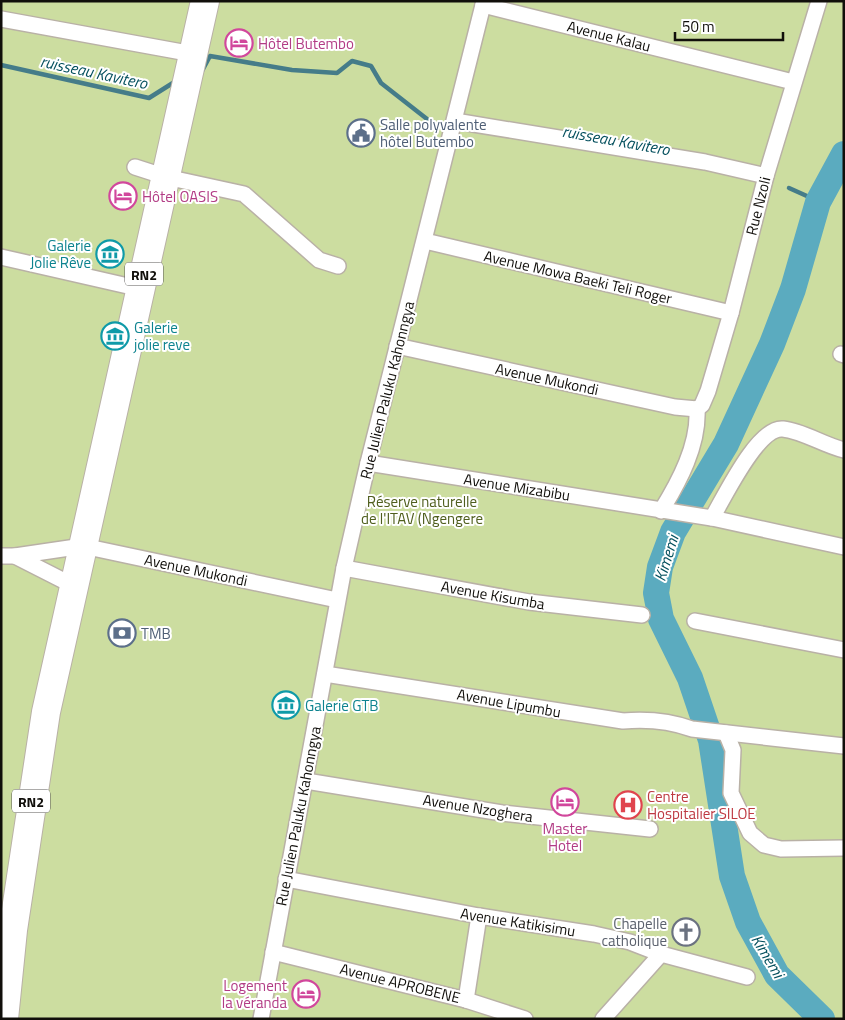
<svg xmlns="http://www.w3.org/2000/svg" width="845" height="1020" font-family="'Titillium Web',sans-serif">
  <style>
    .green { fill: #ccdda0 }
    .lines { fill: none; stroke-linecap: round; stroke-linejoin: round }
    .stream { stroke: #457c89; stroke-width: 4.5 }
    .river { stroke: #5babbf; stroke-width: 26 }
    .street-casing { stroke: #b9b1a6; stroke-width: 18 }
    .highway-casing { stroke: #b9b1a6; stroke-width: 30 }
    .street { stroke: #fff; stroke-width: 15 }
    .highway { stroke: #fff; stroke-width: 28 }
    .labels { text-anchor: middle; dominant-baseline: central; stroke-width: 4; stroke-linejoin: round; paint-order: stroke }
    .shield { fill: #fff; stroke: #585754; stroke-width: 1 }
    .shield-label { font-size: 14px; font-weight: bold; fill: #110f0b }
    .street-label { font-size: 15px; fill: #110f0b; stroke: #fff }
    .hotel-label { font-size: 15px; fill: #b23c85; stroke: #fff; text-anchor: start }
    .service-label { font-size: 15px; fill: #4e5e75; stroke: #fff; text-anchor: start }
    .culture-label { font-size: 15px; fill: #0d838f; stroke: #fff; text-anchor: start }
    .park-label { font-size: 15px; fill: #4f5e1d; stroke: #fff }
    .health-label { font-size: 15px; fill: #be3a42; stroke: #fff; text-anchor: start }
    .worship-label { font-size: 15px; fill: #5b616d; stroke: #fff; text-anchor: end }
    .water-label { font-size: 16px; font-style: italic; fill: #05505e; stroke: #fff }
  </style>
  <rect width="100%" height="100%" fill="#eae1d5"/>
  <rect class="green" x="1" y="1" width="843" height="1018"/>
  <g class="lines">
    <g class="stream">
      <path d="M1,65L149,98L176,81"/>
      <path d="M202,71L210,56L292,70L337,73L352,61L371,66L381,83L427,119"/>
      <path d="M789,188L818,201"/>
    </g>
    <path class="river" d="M822,1019L777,975L748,922L732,876L711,740L690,678L661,619L656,593L660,567L673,532L726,444L772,344L793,289L818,202L844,154"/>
    <g class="street-casing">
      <g id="street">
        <path d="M483,5L793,82"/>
        <path d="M1,19L193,54"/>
        <path d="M455,121L705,162L766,176"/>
        <path d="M135,167L166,177L244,194L319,260L338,266"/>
        <path d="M425,241L731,313"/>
        <path d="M1,257L141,289"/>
        <path d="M397,346L675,407L697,409"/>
        <path d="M841,354L844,355"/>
        <path d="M697,409L702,405L708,391L731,313L766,176L819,1"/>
        <path d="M368,463L712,518L844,547"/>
        <path d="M661,511C679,482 699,445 697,409"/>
        <path d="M712,518C724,498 758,426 783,429C803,431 823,445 844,450"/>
        <path d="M1,556H15L83,546L337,600"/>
        <path d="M15,556L74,586"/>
        <path d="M344,568L529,602L642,615"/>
        <path d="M695,621L844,650"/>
        <path d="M325,674L623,721C646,719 670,721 692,729L844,746"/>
        <path d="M726,733L733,750L731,793L750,833L764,845L781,849L844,848"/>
        <path d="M306,781L502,813L650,829"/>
        <path d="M286,879L479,916L594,934L630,942L661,954L747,977"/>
        <path d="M273,952L466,1000L525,1019"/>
        <path d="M466,1000L479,916"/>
        <path d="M261,1019L344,568L368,463L484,1"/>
        <path d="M603,1019L661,954"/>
      </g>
    </g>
    <g class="highway-casing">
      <path id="highway" d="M4,1019L13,930L46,712L205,1"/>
    </g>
    <use href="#street" class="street"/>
    <use href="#highway" class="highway"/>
  </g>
  <defs>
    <g id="hotel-ring" transform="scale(1.4375)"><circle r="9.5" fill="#fff" stroke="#d1479c" stroke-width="1.5"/><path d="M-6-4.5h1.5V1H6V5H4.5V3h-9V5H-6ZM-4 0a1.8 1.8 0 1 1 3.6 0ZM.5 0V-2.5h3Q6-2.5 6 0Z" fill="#d1479c"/></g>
    <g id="civic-ring" transform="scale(1.4375)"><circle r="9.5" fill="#fff" stroke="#5c6f8a" stroke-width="1.5"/><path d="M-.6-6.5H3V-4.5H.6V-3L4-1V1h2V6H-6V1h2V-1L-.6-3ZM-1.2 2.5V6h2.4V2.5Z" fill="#5c6f8a"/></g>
    <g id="museum-ring" transform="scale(1.4375)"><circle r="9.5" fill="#fff" stroke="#0f9aa8" stroke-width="1.5"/><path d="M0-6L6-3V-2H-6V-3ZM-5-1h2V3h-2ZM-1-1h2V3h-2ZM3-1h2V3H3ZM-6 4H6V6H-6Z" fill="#0f9aa8"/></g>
    <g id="bank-ring" transform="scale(1.4375)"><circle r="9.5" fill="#fff" stroke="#5c6f8a" stroke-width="1.5"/><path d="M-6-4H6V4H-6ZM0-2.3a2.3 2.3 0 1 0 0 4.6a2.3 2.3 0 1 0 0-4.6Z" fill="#5c6f8a"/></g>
    <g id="hospital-ring" transform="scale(1.4375)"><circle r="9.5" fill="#fff" stroke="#e0444e" stroke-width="1.5"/><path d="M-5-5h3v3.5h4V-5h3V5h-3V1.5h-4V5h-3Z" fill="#e0444e"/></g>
    <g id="church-ring" transform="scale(1.4375)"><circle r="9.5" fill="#fff" stroke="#6b7280" stroke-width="1.5"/><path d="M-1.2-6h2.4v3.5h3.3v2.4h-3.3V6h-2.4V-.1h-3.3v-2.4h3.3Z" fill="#6b7280"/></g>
  </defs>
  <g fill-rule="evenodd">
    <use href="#hotel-ring" x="239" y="43"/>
    <use href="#civic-ring" x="361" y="133"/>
    <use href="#hotel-ring" x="123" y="196"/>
    <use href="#museum-ring" x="110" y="254"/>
    <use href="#museum-ring" x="115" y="336"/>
    <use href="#bank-ring" x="122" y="633"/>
    <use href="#museum-ring" x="286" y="705"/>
    <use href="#hotel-ring" x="565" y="802"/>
    <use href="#hospital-ring" x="628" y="805"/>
    <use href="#church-ring" x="686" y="932"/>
    <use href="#hotel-ring" x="306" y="994"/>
  </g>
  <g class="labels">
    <g class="shield">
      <rect x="125" y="262.5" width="38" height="23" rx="4"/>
      <rect x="12" y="789.5" width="38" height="23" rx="4"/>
    </g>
    <g class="shield-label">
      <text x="144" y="274">RN2</text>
      <text x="31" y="801">RN2</text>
    </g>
    <g class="street-label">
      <text transform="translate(609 36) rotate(14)">Avenue Kalau</text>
      <text transform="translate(758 206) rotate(-76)">Rue Nzoli</text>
      <text transform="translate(578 277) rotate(13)">Avenue Mowa Baeki Teli Roger</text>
      <text transform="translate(547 379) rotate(12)">Avenue Mukondi</text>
      <text transform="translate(387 390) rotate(-76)">Rue Julien Paluku Kahonngya</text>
      <text transform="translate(517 487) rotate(9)">Avenue Mizabibu</text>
      <text transform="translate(196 570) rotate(12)">Avenue Mukondi</text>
      <text transform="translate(493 595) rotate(10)">Avenue Kisumba</text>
      <text transform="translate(509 703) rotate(10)">Avenue Lipumbu</text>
      <text transform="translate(478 808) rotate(9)">Avenue Nzoghera</text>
      <text transform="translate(298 816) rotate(-79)">Rue Julien Paluku Kahonngya</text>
      <text transform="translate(518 922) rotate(9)">Avenue Katikisimu</text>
      <text transform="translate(400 983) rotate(14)">Avenue APROBENE</text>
    </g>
    <g class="hotel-label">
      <text x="258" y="43">Hôtel Butembo</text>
      <text x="142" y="196">Hôtel OASIS</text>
      <text x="565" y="828" text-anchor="middle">Master<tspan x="565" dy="17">Hotel</tspan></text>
      <text x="287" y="985" text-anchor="end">Logement<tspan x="287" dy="17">la véranda</tspan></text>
    </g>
    <g class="service-label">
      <text x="380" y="124">Salle polyvalente<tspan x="380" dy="17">hôtel Butembo</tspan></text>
      <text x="141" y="633">TMB</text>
    </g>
    <g class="culture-label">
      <text x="91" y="245" text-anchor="end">Galerie<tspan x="91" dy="17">Jolie Rêve</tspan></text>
      <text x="134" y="327">Galerie<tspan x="134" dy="17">jolie reve</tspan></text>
      <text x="305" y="705">Galerie GTB</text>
    </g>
    <g class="park-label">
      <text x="422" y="501">Réserve naturelle<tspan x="422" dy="17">de l'ITAV (Ngengere</tspan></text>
    </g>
    <g class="health-label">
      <text x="647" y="796">Centre<tspan x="647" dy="17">Hospitalier SILOE</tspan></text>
    </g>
    <g class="worship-label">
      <text x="667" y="923">Chapelle<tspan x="667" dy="17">catholique</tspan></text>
    </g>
    <g class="water-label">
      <text transform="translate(94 72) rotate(12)">ruisseau Kavitero</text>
      <text transform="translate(616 140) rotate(10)">ruisseau Kavitero</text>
      <text transform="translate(666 558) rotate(-73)">Kimemi</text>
      <text transform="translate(768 956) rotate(59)">Kimemi</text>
    </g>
  </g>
  <rect width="845" height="1020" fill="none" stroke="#110f0b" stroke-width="5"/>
  <path d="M675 32v8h108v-8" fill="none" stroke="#110f0b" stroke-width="2.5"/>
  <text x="682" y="32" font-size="15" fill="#110f0b" stroke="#ffffff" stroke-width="4" paint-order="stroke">50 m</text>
</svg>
